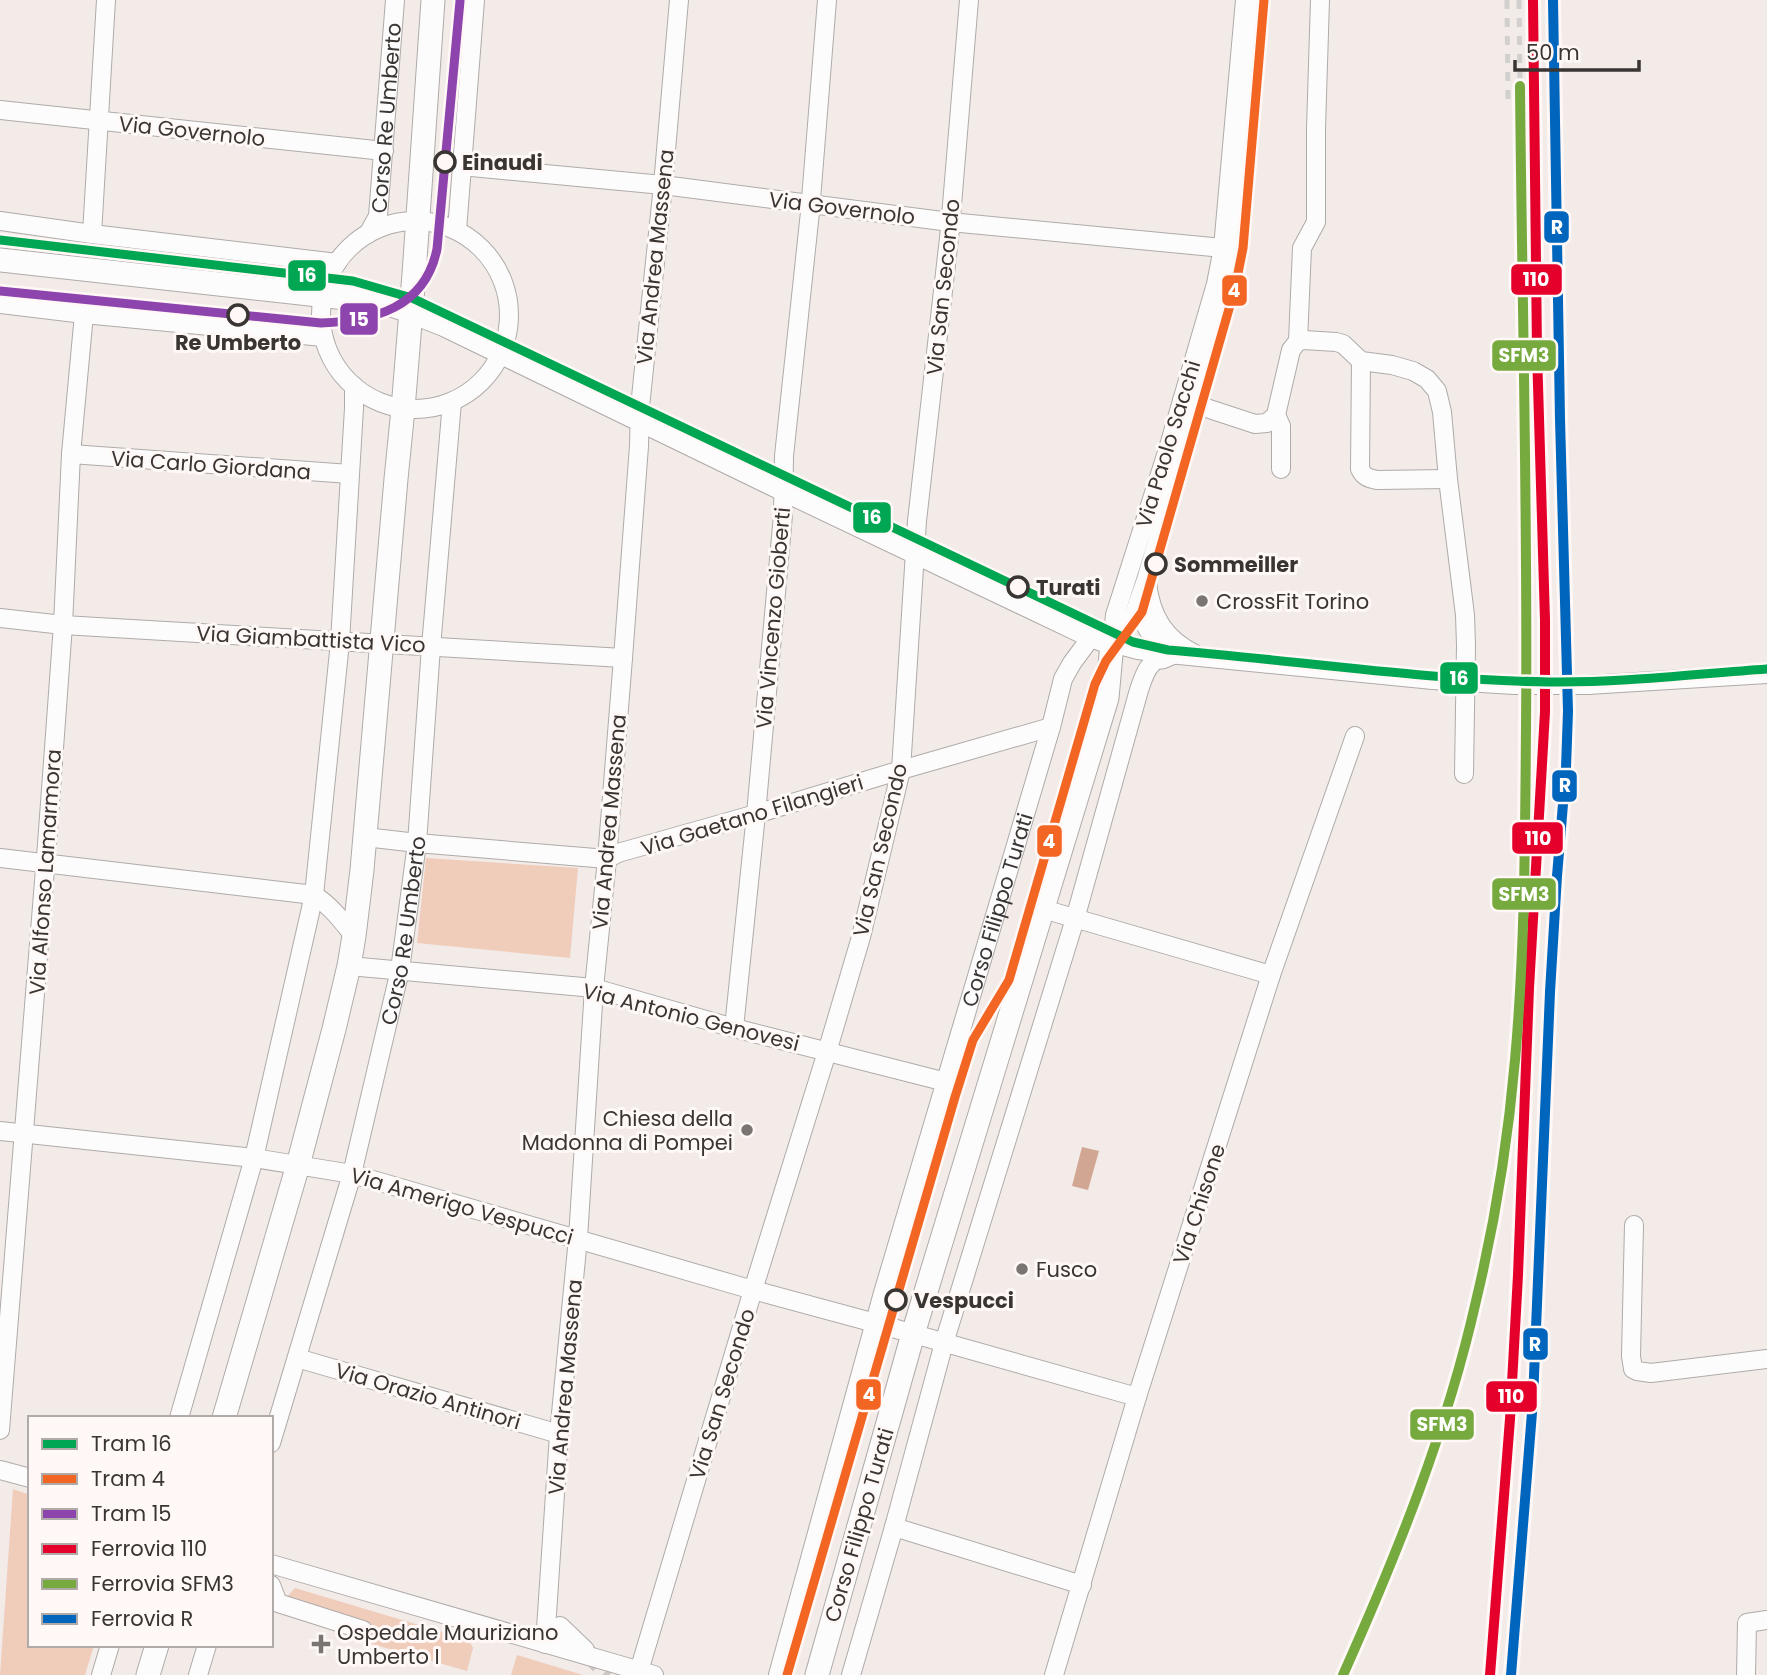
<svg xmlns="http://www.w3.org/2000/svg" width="1767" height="1675" font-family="Poppins,sans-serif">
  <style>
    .green { fill: #f0ccbb }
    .water { fill: #d1a692 }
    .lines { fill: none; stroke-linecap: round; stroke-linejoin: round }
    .minor-tunnel { stroke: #cdc7c4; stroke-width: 18; stroke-dasharray: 18 9; stroke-linecap: butt }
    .minor-casing { stroke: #afaba9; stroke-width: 20 }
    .major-casing { stroke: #afaba9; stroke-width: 25 }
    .minor { stroke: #fdfcfc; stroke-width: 18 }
    .major { stroke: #fdfcfc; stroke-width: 23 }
    .rail { stroke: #d2d0ce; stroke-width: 5; stroke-dasharray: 9 9; stroke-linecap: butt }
    .minor-bridge-casing { stroke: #afaba9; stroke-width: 20; stroke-linecap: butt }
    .minor-bridge { stroke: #fdfcfc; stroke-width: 18 }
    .rail-1-casing { stroke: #fff8f6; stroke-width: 16 }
    .rail-2-casing { stroke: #fff8f6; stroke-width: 16 }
    .rail-3-casing { stroke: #fff8f6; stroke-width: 16 }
    .rail-1 { stroke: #e4002b; stroke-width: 10 }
    .rail-2 { stroke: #77aa3e; stroke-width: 10 }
    .rail-3 { stroke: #0065bd; stroke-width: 10 }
    .tram-1-casing { stroke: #fff8f6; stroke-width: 14 }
    .tram-2-casing { stroke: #fff8f6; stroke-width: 14 }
    .tram-3-casing { stroke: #fff8f6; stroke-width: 14 }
    .tram-1 { stroke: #00a651; stroke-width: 9 }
    .tram-2 { stroke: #f26522; stroke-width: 9 }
    .tram-3 { stroke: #8e44ad; stroke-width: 9 }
    .stop-dot { fill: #fff8f6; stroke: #393533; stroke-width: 3.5 }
    .poi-dot { fill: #7a7572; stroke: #fff8f6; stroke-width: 2.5 }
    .labels { text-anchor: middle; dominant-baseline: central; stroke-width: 6; stroke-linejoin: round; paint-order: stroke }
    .street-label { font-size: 21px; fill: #393533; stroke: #fff8f6 }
    .stop-label { font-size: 21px; font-weight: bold; fill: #393533; stroke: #fff8f6; text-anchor: start }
    .poi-label { font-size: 21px; fill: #393533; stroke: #fff8f6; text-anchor: start }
    .line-badge { stroke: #fff8f6; stroke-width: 2.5 }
    .badge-label { font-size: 19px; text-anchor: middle; font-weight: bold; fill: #fff }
  </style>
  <rect width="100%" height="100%" fill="#f2ebe8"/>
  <g class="green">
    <path d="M426,858L578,868L570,958L417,943Z"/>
    <path d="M13,1489L30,1495V1645H94L85,1675H0Z"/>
    <path d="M295,1588L469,1640L473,1648L467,1671L365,1642L371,1623L286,1598Z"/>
    <path d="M517,1655L583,1675H511Z"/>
  </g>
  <path class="water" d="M1082,1147L1099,1151L1088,1190L1072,1186Z"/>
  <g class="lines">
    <path class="minor-tunnel" d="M587,1652L609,1675"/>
    <g class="minor-casing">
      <g id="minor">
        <path d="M0,110L384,151"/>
        <path d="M461,166L663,185L950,222L1223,248"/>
        <path d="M0,221L92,234L337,263"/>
        <circle cx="415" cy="315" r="94"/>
        <path d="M457,230L475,0"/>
        <path d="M92,234L106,0"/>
        <path id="s1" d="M368,234L378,216L395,0"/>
        <path d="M0,304L84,314L323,337"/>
        <path d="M1298,341L1302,248L1316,222V129L1320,0"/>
        <path d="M1361,361L1360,469C1364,477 1368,478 1377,480L1448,479"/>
        <path d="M1182,400L1255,424L1267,423L1276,415L1291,350L1298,341L1304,340L1336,342L1343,344L1361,361L1392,365L1413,371L1427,379L1437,391L1442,412L1448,479L1465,615L1466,645L1464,774"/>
        <path d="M1276,415L1281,426V469"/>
        <path d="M71,454L350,474"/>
        <path d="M1147,583C1151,616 1164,639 1195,654"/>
        <path d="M1138,603C1143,625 1152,641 1171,654"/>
        <path d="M0,618L63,625L623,658"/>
        <path d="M1112,643L1134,614L1146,580L1229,292L1238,247L1259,0"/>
        <path d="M1112,643L1115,615L1168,449L1216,284L1223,248L1245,0"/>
        <path d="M1112,643L1138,650L1169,654L1433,680"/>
        <path d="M1588,685L1767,674"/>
        <path d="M365,837L417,843L607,859L618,853L756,814L901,770L1051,727"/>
        <path d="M0,858L314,895C331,906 342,921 354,936"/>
        <path d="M1043,909L1271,975"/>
        <path d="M349,966L594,988L734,1028L946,1082"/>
        <path d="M734,1028L756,814L783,515L784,456L810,212L827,0"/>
        <path d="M0,1131L254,1158L352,1174L753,1290L875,1323L1137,1397"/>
        <path d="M1634,1225L1631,1356L1633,1369L1637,1371L1651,1373L1767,1359"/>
        <path d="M297,1358L559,1434"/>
        <path d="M179,1418L254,1158L314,895L340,642L354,408V386"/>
        <path d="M0,1430L47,844L63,625L71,454L84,314"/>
        <path id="s2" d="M271,1443L352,1174L400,970L417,843L431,647L452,402"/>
        <path d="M0,1470L30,1478"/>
        <path d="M894,1527L1082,1585"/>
        <path d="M271,1564L654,1675"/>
        <path d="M271,1585L278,1603L363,1630"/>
        <path d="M560,1626L585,1650"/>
        <path d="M545,1644L559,1434L578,1238L594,988L607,859L623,658L639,446L640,407L663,185L679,0"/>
        <path d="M639,1671L753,1290L827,1052L861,937L901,770L917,521L950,229L969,0"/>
        <path d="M101,1675L110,1645"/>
        <path d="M198,1675L207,1645"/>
        <path id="s3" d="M778,1675L883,1293L1051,727L1063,679L1072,663L1092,636"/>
        <path d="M851,1675L894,1527L944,1343L1075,919L1139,690C1144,676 1147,663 1162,657"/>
        <path d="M1054,1675L1137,1397L1271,975L1355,736"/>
        <path d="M1746,1675L1747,1623L1767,1620"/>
      </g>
    </g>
    <g class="major-casing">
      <g id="major">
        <path d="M0,260L382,302L410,311L445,325L783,489L1092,636L1112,643L1107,698L913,1334L817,1675"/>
        <path d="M1162,657L1169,654"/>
        <path d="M224,1418L298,1165L334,1029L349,966L354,936L362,870L396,479L403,409L414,274L433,0"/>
        <path d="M148,1675L157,1645"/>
      </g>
    </g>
    <use href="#minor" class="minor"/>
    <use href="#major" class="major"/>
    <g class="rail">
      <path d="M1507,0L1508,102"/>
      <path d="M1519,0L1520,86"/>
    </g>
    <g class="minor-bridge-casing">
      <path id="minor-bridge" d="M1433,680L1514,685H1588"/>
    </g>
    <use href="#minor-bridge" class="minor-bridge"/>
    <g class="rail-1-casing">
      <path id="rail-1" d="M1490,1675L1510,1419L1518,1275L1529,988L1545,712V620L1537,351L1533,0"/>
    </g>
    <g class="rail-2-casing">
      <path id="rail-2" d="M1343,1675C1397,1554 1447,1430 1476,1301C1495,1222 1508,1141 1515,1060C1525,950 1525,838 1526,728C1528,514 1522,300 1520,86"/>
    </g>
    <g class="rail-3-casing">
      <path id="rail-3" d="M1511,1675L1533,1400L1550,992L1557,876L1566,768L1568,711L1560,419L1553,0"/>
    </g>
    <use href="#rail-1" class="rail-1"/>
    <use href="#rail-2" class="rail-2"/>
    <use href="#rail-3" class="rail-3"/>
    <g class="tram-1-casing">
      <path id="tram-1" d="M0,240L353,281L412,298L1133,642L1168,650C1295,660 1422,680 1549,682C1622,683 1695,674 1767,669"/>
    </g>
    <g class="tram-2-casing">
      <path id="tram-2" d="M787,1675L955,1097L973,1040L1009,980L1095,684L1106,661L1142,612L1235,288L1243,248L1264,0"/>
    </g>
    <g class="tram-3-casing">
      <path id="tram-3" d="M0,291L321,323C374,321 425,308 437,249L460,1"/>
    </g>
    <use href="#tram-1" class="tram-1"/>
    <use href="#tram-2" class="tram-2"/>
    <use href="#tram-3" class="tram-3"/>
  </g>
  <g class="stop-dot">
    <circle cx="445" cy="162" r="10"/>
    <circle cx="238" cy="315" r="10"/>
    <circle cx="1156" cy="564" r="10"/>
    <circle cx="1018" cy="587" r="10"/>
    <circle cx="896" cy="1300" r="10"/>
  </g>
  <g class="poi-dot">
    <circle cx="1202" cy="601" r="7"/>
    <circle cx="747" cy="1130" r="7"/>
    <circle cx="1022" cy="1269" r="7"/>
    <path d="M317.5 1633.5h7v7h7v7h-7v7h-7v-7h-7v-7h7z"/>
  </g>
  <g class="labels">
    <g class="street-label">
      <text stroke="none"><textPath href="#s1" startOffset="119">Corso Re Umberto</textPath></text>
      <text transform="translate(192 131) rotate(6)">Via Governolo</text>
      <text transform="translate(842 208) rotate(7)">Via Governolo</text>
      <text transform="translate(655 257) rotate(-84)">Via Andrea Massena</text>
      <text transform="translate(943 287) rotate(-84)">Via San Secondo</text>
      <text transform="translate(1168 444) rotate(-73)">Via Paolo Sacchi</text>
      <text transform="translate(211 465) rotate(4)">Via Carlo Giordana</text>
      <text transform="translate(773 618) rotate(-85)">Via Vincenzo Gioberti</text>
      <text transform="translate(311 639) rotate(3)">Via Giambattista Vico</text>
      <text transform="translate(752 815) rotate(-17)">Via Gaetano Filangieri</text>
      <text transform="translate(609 822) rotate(-85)">Via Andrea Massena</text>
      <text transform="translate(880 850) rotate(-77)">Via San Secondo</text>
      <text transform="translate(45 872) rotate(-86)">Via Alfonso Lamarmora</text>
      <text stroke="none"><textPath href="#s3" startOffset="796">Corso Filippo Turati</textPath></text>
      <text stroke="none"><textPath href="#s2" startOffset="530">Corso Re Umberto</textPath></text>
      <text transform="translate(691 1017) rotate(14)">Via Antonio Genovesi</text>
      <text transform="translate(1199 1204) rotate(-72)">Via Chisone</text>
      <text transform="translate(462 1206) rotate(16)">Via Amerigo Vespucci</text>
      <text transform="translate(565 1387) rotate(-85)">Via Andrea Massena</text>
      <text transform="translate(722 1394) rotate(-73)">Via San Secondo</text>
      <text transform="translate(428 1396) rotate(16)">Via Orazio Antinori</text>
      <text transform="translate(859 1525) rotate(-74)">Corso Filippo Turati</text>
    </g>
    <g class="stop-label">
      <text x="462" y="162">Einaudi</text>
      <text x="238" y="342" text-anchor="middle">Re Umberto</text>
      <text x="1174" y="564">Sommeiller</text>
      <text x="1036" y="587">Turati</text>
      <text x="914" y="1300">Vespucci</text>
    </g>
    <g class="poi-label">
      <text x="1216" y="601">CrossFit Torino</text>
      <text x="733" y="1118" text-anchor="end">Chiesa della<tspan x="733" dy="24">Madonna di Pompei</tspan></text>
      <text x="1036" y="1269">Fusco</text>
      <text x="337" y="1632">Ospedale Mauriziano<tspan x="337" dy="24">Umberto I</tspan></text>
    </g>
  </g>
  <g class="line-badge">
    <rect x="1543" y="210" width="27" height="34" rx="7" fill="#0065bd"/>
    <rect x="287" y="259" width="40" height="33" rx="7" fill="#00a651"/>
    <rect x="1510" y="263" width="53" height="33" rx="7" fill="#e4002b"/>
    <rect x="1221" y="274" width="27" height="33" rx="7" fill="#f26522"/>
    <rect x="339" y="302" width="40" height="34" rx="7" fill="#8e44ad"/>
    <rect x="1491" y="339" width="66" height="33" rx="7" fill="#77aa3e"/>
    <rect x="852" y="501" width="40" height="33" rx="7" fill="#00a651"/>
    <rect x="1439" y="661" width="40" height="34" rx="7" fill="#00a651"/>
    <rect x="1551" y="769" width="27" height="34" rx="7" fill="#0065bd"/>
    <rect x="1511" y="821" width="53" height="34" rx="7" fill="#e4002b"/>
    <rect x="1036" y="824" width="27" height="34" rx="7" fill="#f26522"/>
    <rect x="1491" y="877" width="66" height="34" rx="7" fill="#77aa3e"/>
    <rect x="1522" y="1327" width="27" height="34" rx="7" fill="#0065bd"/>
    <rect x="855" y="1378" width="27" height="33" rx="7" fill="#f26522"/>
    <rect x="1485" y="1380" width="53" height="33" rx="7" fill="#e4002b"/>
    <rect x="1409" y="1408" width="66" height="33" rx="7" fill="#77aa3e"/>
  </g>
  <g class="badge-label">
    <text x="1557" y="234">R</text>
    <text x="307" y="282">16</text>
    <text x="1536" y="286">110</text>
    <text x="1234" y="297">4</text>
    <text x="359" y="326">15</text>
    <text x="1524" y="362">SFM3</text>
    <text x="872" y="524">16</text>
    <text x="1459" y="685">16</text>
    <text x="1565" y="792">R</text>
    <text x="1538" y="845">110</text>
    <text x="1049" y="848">4</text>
    <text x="1524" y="901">SFM3</text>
    <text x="1535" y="1351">R</text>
    <text x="869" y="1401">4</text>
    <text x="1511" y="1403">110</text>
    <text x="1442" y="1431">SFM3</text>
  </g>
  <rect x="28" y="1416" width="245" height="231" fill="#fff8f6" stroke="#b0aaa8" stroke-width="2"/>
  <rect x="42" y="1439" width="35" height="10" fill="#00a651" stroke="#b0aaa8" stroke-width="2"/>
  <text x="91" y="1451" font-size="21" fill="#393533">Tram 16</text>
  <rect x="42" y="1474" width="35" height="10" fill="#f26522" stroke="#b0aaa8" stroke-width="2"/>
  <text x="91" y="1486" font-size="21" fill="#393533">Tram 4</text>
  <rect x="42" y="1509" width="35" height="10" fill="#8e44ad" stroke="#b0aaa8" stroke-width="2"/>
  <text x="91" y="1521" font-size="21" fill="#393533">Tram 15</text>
  <rect x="42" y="1544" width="35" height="10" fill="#e4002b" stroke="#b0aaa8" stroke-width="2"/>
  <text x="91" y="1556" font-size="21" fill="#393533">Ferrovia 110</text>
  <rect x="42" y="1579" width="35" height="10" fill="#77aa3e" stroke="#b0aaa8" stroke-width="2"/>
  <text x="91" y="1591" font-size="21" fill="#393533">Ferrovia SFM3</text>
  <rect x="42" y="1614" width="35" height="10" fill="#0065bd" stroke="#b0aaa8" stroke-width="2"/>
  <text x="91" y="1626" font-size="21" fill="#393533">Ferrovia R</text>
  <path d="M1515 60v10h124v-10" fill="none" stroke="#393533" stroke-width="3.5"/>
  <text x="1526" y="60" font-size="21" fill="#393533" stroke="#fff8f6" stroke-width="5" paint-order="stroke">50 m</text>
</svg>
